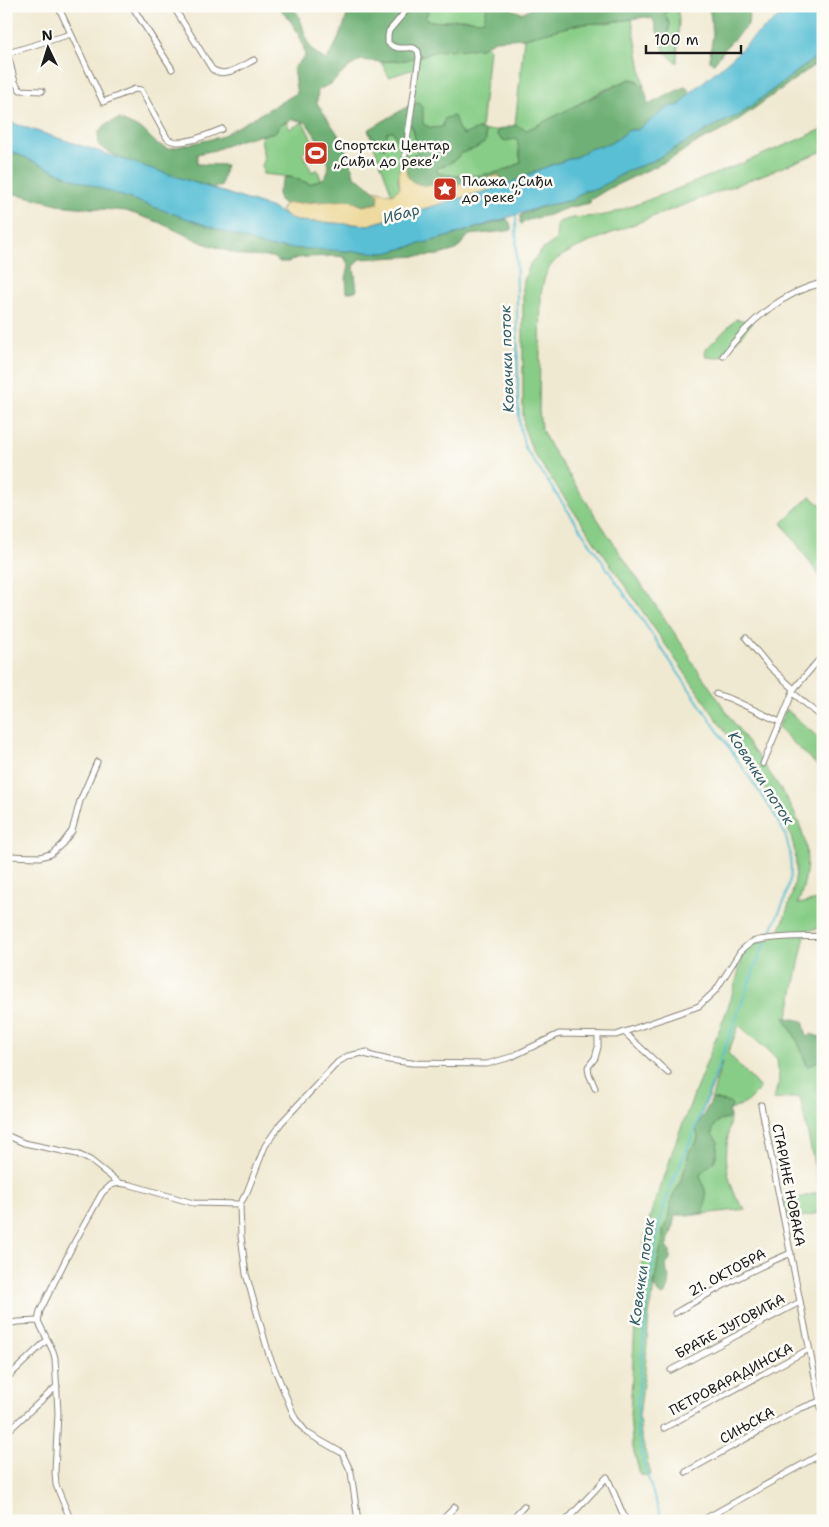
<svg xmlns="http://www.w3.org/2000/svg" width="829" height="1527" font-family="'Shantell Sans',sans-serif">
  <style>
    .green { fill: #88cd87; stroke: #527452 }
    .forest { fill: #6eb074; stroke: #456648 }
    .sand { fill: #eeda9e; stroke: #857b5d }
    .water { fill: #58bfd5; stroke: #3a6e78 }
    .lines { fill: none; stroke-linecap: round; stroke-linejoin: round }
    .stream { stroke: #58bfd5; stroke-width: 2 }
    .street-casing { stroke: #868276; stroke-width: 7 }
    .street { stroke: #fff; stroke-width: 5 }
    .labels { text-anchor: middle; dominant-baseline: central; stroke-width: 5; stroke-linejoin: round; paint-order: stroke }
    .poi-label { font-size: 14px; fill: #1c1c1c; stroke: #fdfcf7; text-anchor: start }
    .street-label { font-size: 14px; fill: #1c1c1c; stroke: #fdfcf7 }
    .water-label { font-size: 15px; font-style: italic; fill: #345d66; stroke: #fdfcf7 }
  </style>
  <rect width="100%" height="100%" fill="#fdfcf7"/>
  <filter id="ink" filterUnits="userSpaceOnUse"><feTurbulence type="fractalNoise" baseFrequency=".02" numOctaves="2"/><feDisplacementMap in="SourceGraphic" scale="10" xChannelSelector="R" yChannelSelector="G"/><feConvolveMatrix kernelMatrix="1 2 1 2 8 2 1 2 1" color-interpolation-filters="sRGB"/></filter>
  <filter id="wash" filterUnits="userSpaceOnUse"><feTurbulence type="fractalNoise" baseFrequency=".0096" numOctaves="4" result="noise"/><feDisplacementMap in="SourceGraphic" scale="20" xChannelSelector="R" yChannelSelector="G"/><feGaussianBlur stdDeviation="1.12" result="paint"/><feColorMatrix in="noise" values="0 0 0 0 0 0 0 0 0 0 0 0 0 0 0 0 0 1.4 0 .05"/><feComposite in="paint" operator="in"/></filter>
  <g filter="url(#wash)">
    <rect width="100%" height="100%" fill="#f0e9d1"/>
    <g class="green">
      <path d="M432,6H487L485,20C476,22 470,19 461,19C446,19 441,25 425,19L429,9Z"/>
      <path d="M669,6H677L679,19L677,63L665,52L660,39L668,34L670,24L665,15Z"/>
      <path d="M632,19L644,87L637,80L630,79L604,90L560,114L527,130L515,126L524,38L580,24L603,23Z"/>
      <path d="M486,45L489,49L481,130L478,129L463,135L458,128H431L422,124L412,104L417,68L389,77L381,62L406,60L437,51L481,48Z"/>
      <path d="M286,121L290,129L303,122L315,146L302,153L312,172L317,169L321,179L310,184L291,177L263,174L262,164L264,161L261,136L275,132L281,124Z"/>
      <path d="M409,124L413,129L418,153L408,156L405,155L398,179L400,188L392,194L368,130L380,147L386,139L387,132L393,131L396,139Z"/>
      <path d="M823,129V151C757,178 690,202 624,228C608,235 563,251 553,263C545,271 543,284 541,294L539,410L541,428L550,446L618,550L690,656L689,657L691,661C710,686 727,713 745,739C768,771 800,809 806,848C809,867 804,886 798,904L823,899V928L806,930L788,1017H784L798,1042L807,1066L823,1058V1212L784,1221L780,1203L820,1192L800,1097L773,1100L779,1082L777,1059L739,1025L728,1053L760,1088L749,1101L729,1111L713,1099L711,1101L722,1062L696,1128L698,1137L697,1142L689,1151L687,1163L677,1189L667,1224L663,1230V1240L659,1255L652,1299L649,1314L645,1371L639,1416L641,1435L651,1475H640L632,1444L630,1413L635,1323L645,1236L653,1206L666,1173L674,1146L730,1002L741,963L740,952C743,950 746,946 749,944C755,941 765,943 771,939C780,934 783,922 786,913C802,869 799,844 775,804L533,452L524,428L523,413V284L530,264L542,250L556,240L557,223C575,214 595,219 613,213C684,187 754,159 823,129Z"/>
      <path d="M498,130L497,135L517,139L521,162C501,176 461,179 438,173L436,169L452,162L462,153L476,148L486,141L485,131Z"/>
      <path d="M736,319L753,322L723,356L717,358L706,357L705,353L706,349Z"/>
      <path d="M810,496L821,505L823,504V581L782,523Z"/>
      <path d="M786,709L823,742L822,754L823,771L778,728Z"/>
      <path d="M730,1117C729,1131 725,1152 727,1165C728,1178 735,1201 746,1209L694,1215L703,1212L706,1193L700,1176L703,1169L714,1161C713,1152 708,1126 718,1121C721,1119 726,1119 730,1117Z"/>
    </g>
    <g class="forest">
      <path d="M284,6C302,6 302,31 308,43C312,51 319,56 326,60C338,44 344,25 350,6H432L429,9L425,19C441,25 446,19 461,19C470,19 476,22 484,20L487,6H506L521,13L537,6L548,7L669,6L665,15L670,24L668,34L660,39L653,19L646,17L603,23L580,24L524,38L495,40L481,48L437,51L406,60L381,62L361,60L349,67L332,83L318,90L317,103L341,139L349,155L354,176L364,182L379,195L378,203L363,206L349,200L284,204L279,200L278,192L284,178L291,177L310,184C314,182 321,180 325,177C337,165 313,133 306,122L292,119L281,124L275,132L240,140L215,150L197,154V164L226,165L221,186L213,188L125,161L99,146L98,133L105,125L119,119L143,130L156,143L168,149L220,137L297,93C295,85 295,77 293,69L301,60L305,58C304,39 294,24 281,10Z"/>
      <path d="M709,6H747L749,14L748,25L730,43L714,63L709,61L713,34Z"/>
      <path d="M823,52V59L738,120L728,128L694,144L671,159L608,189L590,200V203L567,208L549,215L528,220L521,224L520,222L521,215L544,206L572,200L584,191L597,189L629,170L651,162L716,125L739,115Z"/>
      <path d="M630,79C644,81 646,92 648,105L686,86L690,93L680,105L669,107L637,130H629L619,138L609,144L589,149L578,156L543,168L503,186L447,187L448,185C434,186 410,189 406,172C405,167 407,161 408,156L418,153L413,129L410,124L405,128V136L396,140L393,131L387,132L385,148L380,147L368,130L412,104L419,103L423,109V124L431,128L442,127L445,118L454,116L458,128L463,135L478,129L485,131L486,141L476,148L462,153L452,162L436,169L438,173C461,179 501,176 521,162L517,139L503,141L497,135L498,130L515,125L527,130C561,114 595,95 630,79Z"/>
      <path d="M6,149L71,178L385,253L450,236L507,219L510,223L512,230L507,231L469,235L456,250L439,255L359,259L354,267L357,290L352,292H347L346,278L349,266L344,257L334,256L307,257L297,258L288,262H280L272,257L244,256L203,243L158,222L126,211L66,206L25,196L6,192Z"/>
      <path d="M784,1017L803,1021L807,1037H809L811,1034L823,1038V1058L808,1067L798,1042Z"/>
      <path d="M713,1099L730,1103L732,1106L729,1111L730,1117C718,1123 715,1119 712,1134L718,1142C717,1148 717,1155 715,1160C711,1167 704,1167 700,1176C705,1190 709,1197 703,1212L694,1215H675L672,1231L666,1247L670,1251V1260L666,1265L667,1273L669,1276C669,1285 669,1290 663,1296L658,1293L654,1285L659,1255L663,1240V1230L667,1224L672,1198L681,1182L687,1163L689,1151L697,1142L698,1137L696,1128L711,1101Z"/>
    </g>
    <path class="sand" d="M402,155L408,156C407,160 406,164 406,168C405,189 434,186 448,185V187L499,175L503,186L368,225L296,221L280,212L284,204L349,200L363,206L378,203L379,195L373,190L392,194L400,188C398,176 399,167 402,155Z"/>
    <path class="water" d="M793,6H823V52L739,115L716,125L651,162L629,170L597,189L584,191L572,200L544,206L450,236L386,253L268,247L71,178L6,149V121L272,208L296,221L368,225L503,186L543,168L578,156L589,149L609,144L619,138L629,130H637L669,107L680,105L690,93L732,58L758,33Z"/>
    <g class="lines">
      <path class="stream" d="M516,216L518,403L520,428L525,448L773,812L785,834L790,852L791,874L785,899L757,962L692,1137L669,1191L658,1227L646,1314L638,1397L637,1429L645,1468L662,1521"/>
    </g>
  </g>
  <g filter="url(#ink)">
    <g class="lines">
      <g class="street-casing">
        <g id="street">
          <path d="M58,6L103,102L135,89L141,90L167,138C177,149 210,134 222,129"/>
          <path d="M132,6L172,69"/>
          <path d="M173,6L212,69C224,79 242,66 254,60"/>
          <path d="M6,47L15,82L20,90L42,91"/>
          <path d="M8,53L71,34"/>
          <path d="M405,155L419,57L418,51L414,48C404,47 397,51 388,43V36L389,31L410,6"/>
          <path d="M723,356C747,323 782,292 823,283"/>
          <path d="M746,638L768,665L794,689"/>
          <path d="M793,693L823,718"/>
          <path d="M716,694L731,699L780,722"/>
          <path d="M763,764L794,689L823,655"/>
          <path d="M6,856L40,857L51,854L62,844L72,831L80,801L97,762"/>
          <path d="M624,1032L668,1073"/>
          <path d="M364,1054L389,1060L412,1063L487,1064L511,1057L559,1034L616,1035L699,1006L716,990L740,952C744,948 747,945 752,942C767,936 805,937 823,936"/>
          <path d="M595,1088L589,1074L588,1067L595,1058L598,1047V1035"/>
          <path d="M761,1105L823,1417"/>
          <path d="M6,1135L24,1143L77,1154L90,1160L119,1183"/>
          <path d="M675,1313C713,1291 750,1270 791,1253"/>
          <path d="M38,1321L40,1311L74,1243L102,1193L111,1185L119,1183L131,1185L193,1203L240,1204"/>
          <path d="M38,1321L53,1351L55,1358L58,1413L55,1471L56,1485L71,1521"/>
          <path d="M6,1324L18,1322L38,1321"/>
          <path d="M671,1370L800,1302"/>
          <path d="M6,1379L47,1340"/>
          <path d="M664,1428L809,1349"/>
          <path d="M6,1433L57,1386"/>
          <path d="M686,1472L799,1409L820,1401"/>
          <path d="M358,1521L351,1472L342,1453L307,1433L295,1418L269,1355L246,1274L241,1236L240,1204L247,1192L265,1146L281,1123L338,1062L348,1056L367,1052"/>
          <path d="M441,1521L455,1507"/>
          <path d="M510,1521L524,1506"/>
          <path d="M566,1521L607,1477L626,1521"/>
          <path d="M701,1521L823,1453"/>
          <path d="M812,1521L823,1514"/>
        </g>
      </g>
      <use href="#street" class="street"/>
    </g>
  </g>
  <defs>
    <g id="stadium-square" transform="scale(1.25)"><rect x="-9" y="-9" width="18" height="18" rx="4" fill="#c8321e" stroke="#fdfcf7"/><path d="M0-5a6.5 5 0 1 0 0 10a6.5 5 0 1 0 0-10ZM-3.5-1.8h7v3.6h-7Z" fill="#fff"/></g>
    <g id="sight-square" transform="scale(1.25)"><rect x="-9" y="-9" width="18" height="18" rx="4" fill="#c8321e" stroke="#fdfcf7"/><path d="M0-6L1.8-2.2L6-1.7L2.9 1.2L3.7 5.4L0 3.3L-3.7 5.4L-2.9 1.2L-6-1.7L-1.8-2.2Z" fill="#fff"/></g>
  </defs>
  <g fill-rule="evenodd">
    <use href="#stadium-square" x="316" y="153"/>
    <use href="#sight-square" x="445" y="189"/>
  </g>
  <g class="labels">
    <g class="poi-label">
      <text x="334" y="145">Спортски Центар<tspan x="334" dy="16">„Сиђи до реке”</tspan></text>
      <text x="462" y="181">Плажа „Сиђи<tspan x="462" dy="16">до реке”</tspan></text>
    </g>
    <g class="street-label">
      <text transform="translate(789 1185) rotate(79)">СТАРИНЕ НОВАКА</text>
      <text transform="translate(727 1272) rotate(-28)">21. ОКТОБРА</text>
      <text transform="translate(730 1326) rotate(-28)">БРАЋЕ ЈУГОВИЋА</text>
      <text transform="translate(731 1379) rotate(-28)">ПЕТРОВАРАДИНСКА</text>
      <text transform="translate(747 1425) rotate(-29)">СИЊСКА</text>
    </g>
    <g class="water-label">
      <text transform="translate(401 214) rotate(-16)">Ибар</text>
      <text transform="translate(507 359) rotate(-92)">Ковачки поток</text>
      <text transform="translate(761 778) rotate(57)">Ковачки поток</text>
      <text transform="translate(642 1272) rotate(-82)">Ковачки поток</text>
    </g>
  </g>
  <rect width="829" height="1527" fill="none" stroke="#fdfcf7" stroke-width="25"/>
  <g transform="translate(48 48) rotate(356)" stroke="#fdfcf7" stroke-width="4" paint-order="stroke">
  <path d="M0-4L9 19L0 12L-9 19Z" fill="#1c1c1c"/>
  <text y="-8" font-size="14" font-weight="bold" text-anchor="middle" fill="#1c1c1c">N</text>
  </g>
  <path d="M646 45v8h95v-8" fill="none" stroke="#1c1c1c" stroke-width="2.5"/>
  <text x="654" y="45" font-size="15" fill="#1c1c1c" stroke="#fdfcf7" stroke-width="4" paint-order="stroke">100 m</text>
</svg>
